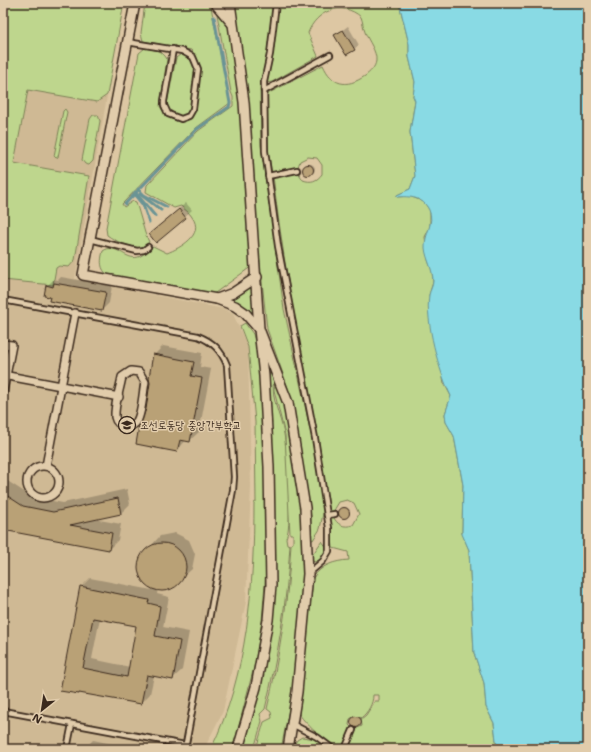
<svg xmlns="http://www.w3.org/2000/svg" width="591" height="752" font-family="'Shantell Sans','Poor Story',sans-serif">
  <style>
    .built { fill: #cfb994 }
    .green { fill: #bed68d; stroke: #7c8056 }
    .water { fill: #89dae4; stroke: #6a9495 }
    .shadow { fill: #0003; fill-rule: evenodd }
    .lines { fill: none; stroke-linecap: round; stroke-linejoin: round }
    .stream { stroke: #6a9495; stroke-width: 3 }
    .building { fill: #b9a176; stroke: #3b2a1e; fill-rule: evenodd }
    .service-casing { stroke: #3b2a1e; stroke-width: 8 }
    .pedestrian-casing { stroke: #3b2a1e; stroke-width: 10 }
    .minor-casing { stroke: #3b2a1e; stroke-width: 12 }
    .service { stroke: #e1ccab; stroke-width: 4.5 }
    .pedestrian { stroke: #e1ccab; stroke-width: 7 }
    .minor { stroke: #e1ccab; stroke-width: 9 }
    .labels { text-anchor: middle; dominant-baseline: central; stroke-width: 3; stroke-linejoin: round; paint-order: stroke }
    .poi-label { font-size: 11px; fill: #3b2a1e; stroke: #e1ccab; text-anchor: start }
  </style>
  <rect width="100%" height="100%" fill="#ddc7a3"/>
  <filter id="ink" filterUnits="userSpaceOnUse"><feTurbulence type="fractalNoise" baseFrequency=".025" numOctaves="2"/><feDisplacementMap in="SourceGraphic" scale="8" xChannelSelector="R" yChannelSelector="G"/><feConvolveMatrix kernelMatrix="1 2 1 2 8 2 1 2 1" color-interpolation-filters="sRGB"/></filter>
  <g filter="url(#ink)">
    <path class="built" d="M24,81L107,96L75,279L224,309L233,314L248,347L251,487L246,602L223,711L204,749H3V189Z"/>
    <g class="green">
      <path d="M3,3H124L107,95L97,102L28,90L14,163L89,176L75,260L69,267L59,266L56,268L53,285L3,280Z"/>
      <path d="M145,3H207L211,7L230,103L196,128L122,204L124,207L133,201L136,202L145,233L149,242L142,248C130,247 116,242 107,235L106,228L139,53L145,48C155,50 162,50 167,59L160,106C165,117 182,129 192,116C198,108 201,73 199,63C197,58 195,54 191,50L143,41L141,33Z"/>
      <path d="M215,3H227L240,106L252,266L215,293L209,295L111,277C100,271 100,262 103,251C115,242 126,261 138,257C143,256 149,249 153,246L167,253C180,248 205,235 192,217C190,213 184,209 181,206L174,208L146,192L147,185L198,131L233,106V97L231,92Z"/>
      <path d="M233,3H274L268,53L260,86L261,145L284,309L312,438L324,508L320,529L313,540L310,539L311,516L297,428L288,388L267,329Z"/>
      <path d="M279,3H399L409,44V57L415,82L413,96L415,100L410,132L415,176L410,189L397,195V197L409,196L417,199L424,202L430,211V227L425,237L428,260L432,271L433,282L429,295L444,383L451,396L445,414L446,422L454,436L463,485L462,533L469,550L474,653L484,683L486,707L494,723L497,749H347L355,729L362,726L361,719L366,715L375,701H379V695H373C373,704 368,712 361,718L355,716L350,719L349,725L352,728L343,749C331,749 306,724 299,714L313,578C321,565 334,561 349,560L348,552L333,548L330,517L333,516C337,525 344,528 353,525L359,514L354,503L347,500L339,502L333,512L329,513C311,400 286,289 273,176L298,172L303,180C311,183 317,181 322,174V165L317,158L308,157L300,161L297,170L272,174L268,150L265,100L269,93L323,65C332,85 346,89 365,76C370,72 375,68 376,61C377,51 368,41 365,32C363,27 363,22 361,17C342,0 316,11 308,33L318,56L272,82L266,83L274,43Z"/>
      <path d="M181,54C188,56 194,62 195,69C196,75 192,108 188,112C180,122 170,111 167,104L176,58Z"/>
      <path d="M65,109L67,112L58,157L56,158L54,156L63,111Z"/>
      <path d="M93,115H98L100,121L93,161L89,165L85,164L82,160L90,119Z"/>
      <path d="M250,288H252L255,316L231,300Z"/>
      <path d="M245,323L253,334L256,346L261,381L266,468L267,558L262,621L255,663L236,737L232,749H211C248,673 254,586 254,503L256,502L255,422L248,347L240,326Z"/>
      <path d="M268,373L272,374L276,378L274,380C270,397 281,417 284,434C287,452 293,524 286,538L287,544L290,545C287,601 278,655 265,709L260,714L262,721L254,749H240L264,654L273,469L271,415L266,378Z"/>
      <path d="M275,381L280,392L287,419L302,508L305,583L292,694L281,749H256L264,722L272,718L271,712L267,709C280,654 288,600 291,544L293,543V534H290L285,435L274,390Z"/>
      <path d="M322,541L327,548C326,556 322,560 314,562L310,558Z"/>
      <path d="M302,737L316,739L328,749H292L297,740Z"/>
    </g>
    <path class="water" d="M399,3H588V749H497L494,723L486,707L484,683L474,653L469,550L462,534L463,485L454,436L446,422L445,414L451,396C439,372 425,322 429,295C430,290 433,286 433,281C433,269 426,259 425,248C424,234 435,223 429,210C423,197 410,196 397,197V195L410,189L415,176L410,132L415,101L413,96L415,82L409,57V44Z"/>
    <g class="shadow">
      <path d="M348,26L359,45L354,49L336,35Z"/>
      <circle cx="310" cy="169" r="5"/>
      <path d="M186,203L192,210L157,241V227Z"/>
      <path d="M61,277L112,286L109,303L102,310L51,297L47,286L54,279L58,280Z"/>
      <path d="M163,346L202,353L200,367L211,369L199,432L189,441L186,440L177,451L147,409L154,355Z"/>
      <path d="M3,478L32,497L63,503L127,489L130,504L121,513L94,519L121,524L118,540L109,549L3,528Z"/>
      <circle cx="345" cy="512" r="5"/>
      <path d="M175,533L189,540L195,554L192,569L170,589H158L157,594L169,597L163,627L189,632L182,670L172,679L154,676L150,694L141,703L80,692L81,587L90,578L152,590L143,580L139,573L140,558L160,536ZM100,618L138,625L130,667L92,659Z"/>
      <circle cx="357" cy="721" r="5"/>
      <path d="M93,740L137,749H84Z"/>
    </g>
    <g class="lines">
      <g class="stream">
        <path d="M138,189L144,195L167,207"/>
        <path d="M135,192L155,216"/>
        <path d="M134,194L143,205L149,222"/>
        <path d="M140,194L161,210"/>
        <path d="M125,204L197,129L229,107L230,103L214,17"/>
      </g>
    </g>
    <g class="building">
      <path d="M343,30L355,50L346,55L334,35Z"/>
      <circle cx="308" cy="170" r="5.5"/>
      <path d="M179,209L186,218L156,243L149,234Z"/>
      <path d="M54,283L106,292L102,311L49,301L50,297L44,296L46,285L53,287Z"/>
      <path d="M153,354L194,362L191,376L202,378L190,442L180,440L177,452L136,444L139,426L146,409L150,383L149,378Z"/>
      <path d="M3,493L23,506L53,512L118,498L121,514L70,525L112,533L109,550L3,530Z"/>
      <circle cx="344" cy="513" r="5.5"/>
      <circle cx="162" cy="567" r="24"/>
      <path d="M80,586L149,600L148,603L160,606L155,636L180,641L173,680L147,675L141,704L79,693V694L60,691ZM93,618L136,626L127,677L83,668Z"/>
      <circle cx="356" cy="722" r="5.5"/>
    </g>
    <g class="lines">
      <g class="service-casing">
        <g id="service">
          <path d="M276,3L270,54L264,82L265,151L278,246L315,438L329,528V551L323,561L308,574"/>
          <path d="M127,42L182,51L193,57L198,69L193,109L189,116L181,119L168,114L164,105V101L173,49"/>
          <path d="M264,91L330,55"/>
          <path d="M268,176L297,170"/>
          <path d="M90,239L137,251L144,250L148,247"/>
          <path d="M3,300L198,336C213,342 221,350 227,365L234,477L233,490L185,749"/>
          <path d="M327,515L335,514"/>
          <path d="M3,711L185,745"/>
          <path d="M292,724L317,737L333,749"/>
          <path d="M67,749L72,724"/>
          <path d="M345,749L353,730"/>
        </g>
      </g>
      <g class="pedestrian-casing">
        <g id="pedestrian">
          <path d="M3,344L12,345L3,391"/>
          <path d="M131,371L139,372L145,382C143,392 142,413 137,421C131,430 117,427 115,417C114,405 120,389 122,377Z"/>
          <path d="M3,375L119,397"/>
          <circle cx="43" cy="482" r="16"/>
          <path d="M46,466L75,313"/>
        </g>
      </g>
      <g class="minor-casing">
        <g id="minor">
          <path d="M135,3L83,275L217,299L235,306L245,313L259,329L264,376L269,467L271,585L268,620L256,687L238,749"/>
          <path d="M215,3L232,23"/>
          <path d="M230,3L244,102L259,329L288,403L305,508L308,574L297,692L288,749"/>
          <path d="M217,299L233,293L257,277"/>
        </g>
      </g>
      <use href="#service" class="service"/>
      <use href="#pedestrian" class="pedestrian"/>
      <use href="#minor" class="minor"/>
    </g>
  </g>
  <defs>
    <g id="university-ring" transform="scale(0.9)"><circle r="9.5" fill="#e1ccab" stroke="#3b2a1e" stroke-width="1.5"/><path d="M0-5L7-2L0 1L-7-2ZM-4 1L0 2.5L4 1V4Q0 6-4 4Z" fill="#3b2a1e"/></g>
  </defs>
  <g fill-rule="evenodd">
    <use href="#university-ring" x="127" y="425"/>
  </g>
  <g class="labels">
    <g class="poi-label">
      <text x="140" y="425">조선로동당 중앙간부학교</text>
    </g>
  </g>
  <rect width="591" height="752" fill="none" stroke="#e1ccab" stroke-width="16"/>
  <rect x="8" y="8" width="575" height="736" fill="none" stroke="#3b2a1e" stroke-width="1.5" filter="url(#ink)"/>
  <g transform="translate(42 710) rotate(210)" stroke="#e1ccab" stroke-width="3" paint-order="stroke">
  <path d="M0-3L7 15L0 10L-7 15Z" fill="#3b2a1e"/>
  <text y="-6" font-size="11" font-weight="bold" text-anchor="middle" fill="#3b2a1e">N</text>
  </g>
</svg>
